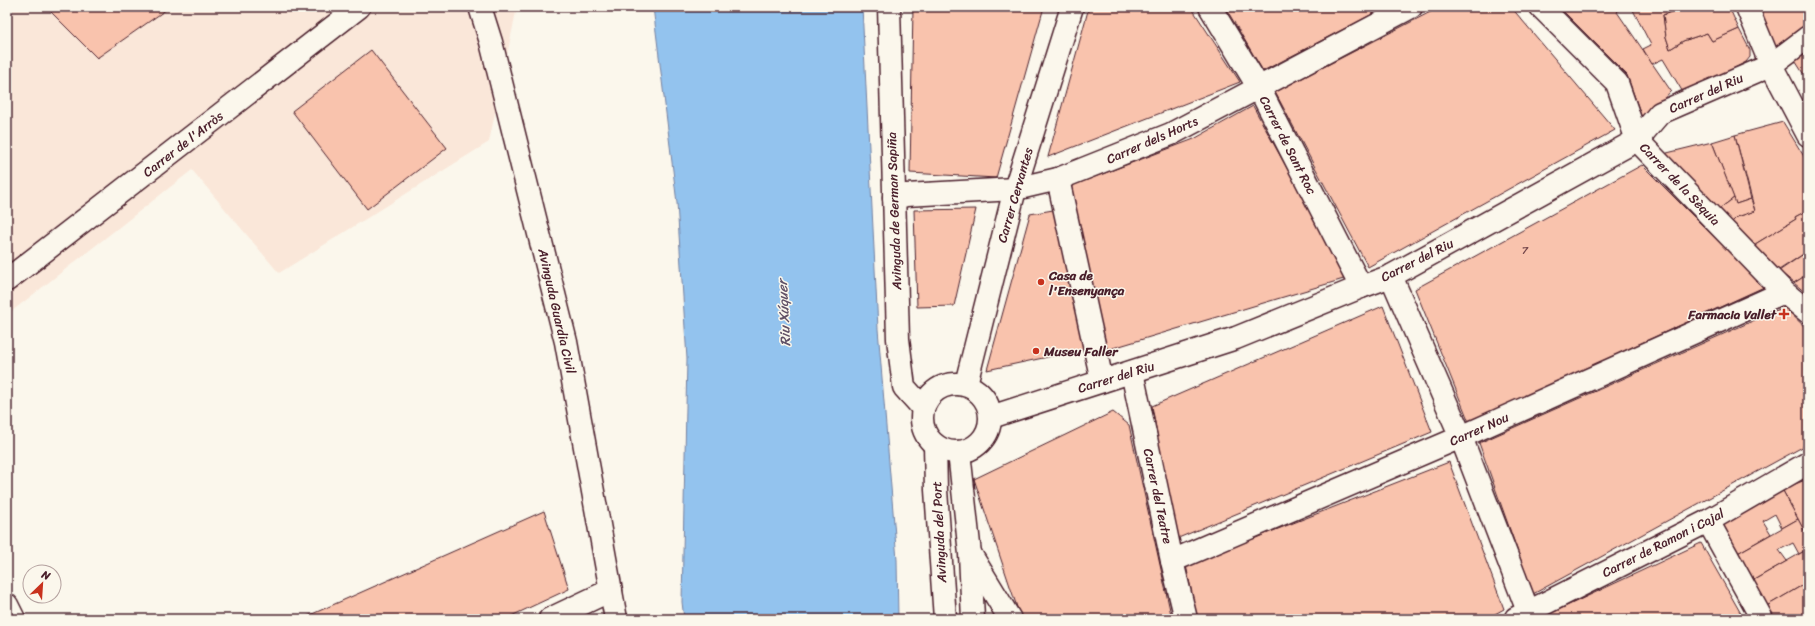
<svg xmlns="http://www.w3.org/2000/svg" width="1815" height="626" font-family="Sriracha,sans-serif">
  <style>
    .built { fill: #fae7d9 }
    .water { fill: #93c3ee; stroke: #7681a0 }
    .building { fill: #f9c3ad; stroke: #4a1f2b }
    .lines { fill: none; stroke-linecap: round; stroke-linejoin: round }
    .minor-casing { stroke: #4a1f2b; stroke-width: 25 }
    .minor { stroke: #fbf7ec; stroke-width: 22 }
    .poi-dot { fill: #c8321e; stroke: #fbf7ec; stroke-width: 1.5 }
    .labels { text-anchor: middle; dominant-baseline: central; stroke-width: 3; stroke-linejoin: round; paint-order: stroke }
    .number-label { font-size: 11px; fill: #76484c }
    .street-label { font-size: 13px; fill: #4a1f2b; stroke: #fbf7ec }
    .poi-label { font-size: 13px; font-weight: bold; fill: #4a1f2b; stroke: #fbf7ec; text-anchor: start }
    .water-label { font-size: 14px; font-style: italic; fill: #605066; stroke: #fbf7ec }
  </style>
  <rect width="100%" height="100%" fill="#fbf7ec"/>
  <filter id="ink" filterUnits="userSpaceOnUse"><feTurbulence type="fractalNoise" baseFrequency=".025" numOctaves="2"/><feDisplacementMap in="SourceGraphic" scale="8" xChannelSelector="R" yChannelSelector="G"/><feConvolveMatrix kernelMatrix="1 2 1 2 8 2 1 2 1" color-interpolation-filters="sRGB"/></filter>
  <g filter="url(#ink)">
    <path class="built" d="M7,7H517L489,142L279,273L192,170L7,315Z"/>
    <path class="water" d="M653,7H862L878,329L897,560L898,619H684L682,602L687,359L677,203Z"/>
    <g class="building">
      <path d="M46,7H170L97,58Z"/>
      <path d="M913,7H1044L996,178L910,173Z"/>
      <path d="M1089,7H1191L1240,82L1048,157Z"/>
      <path d="M1225,7H1386L1263,71Z"/>
      <path d="M1440,7H1511L1615,130L1368,267L1275,92Z"/>
      <path d="M1559,7H1622L1617,12L1671,91L1643,121L1627,75Z"/>
      <path d="M1638,7H1667L1670,12L1663,15L1666,37L1670,49L1683,41L1707,33L1712,41L1739,29L1750,50V57L1746,62L1684,94L1663,59L1652,64L1643,49L1651,45L1633,10Z"/>
      <path d="M1667,7H1685L1670,12Z"/>
      <path d="M1685,7H1729L1739,29L1712,41L1707,33L1683,41L1670,49L1666,37L1663,15Z"/>
      <path d="M1757,7H1808V23L1777,47L1770,46Z"/>
      <path d="M371,50L447,148L367,209L292,111Z"/>
      <path d="M1808,50V81L1794,59Z"/>
      <path d="M1253,106L1347,278L1103,351L1071,186L1194,139Z"/>
      <path d="M1783,122L1808,163V210L1795,217L1796,219L1752,246L1729,225L1737,217L1755,211L1735,135Z"/>
      <path d="M1735,135L1751,199L1736,204L1712,142Z"/>
      <path d="M1712,142L1734,198L1715,212L1664,157L1667,153Z"/>
      <path d="M1642,165L1764,287L1469,422L1415,289Z"/>
      <path d="M1734,198L1736,204L1751,199L1755,211L1737,217L1729,225L1715,212Z"/>
      <path d="M976,209L954,306L917,307L914,210Z"/>
      <path d="M1053,210L1085,349L987,370L1030,214Z"/>
      <path d="M1808,210V251L1779,270L1752,246L1796,219L1795,217Z"/>
      <path d="M1808,251V274L1794,283L1779,271Z"/>
      <path d="M1808,274V294H1807L1794,283Z"/>
      <path d="M1383,306L1432,432L1176,539L1152,406Z"/>
      <path d="M1784,307L1808,330V444L1533,594L1479,443Z"/>
      <path d="M1113,412L1129,425L1172,619H1021L974,479Z"/>
      <path d="M1449,462L1504,609L1486,619H1197L1186,565Z"/>
      <path d="M1808,479V538L1782,489Z"/>
      <path d="M1782,489L1798,519L1782,528L1775,514L1763,521L1771,534L1736,554L1720,526Z"/>
      <path d="M544,511L569,589L505,619H301Z"/>
      <path d="M1798,519L1808,538V549L1799,554L1793,543L1779,550L1787,561L1752,581L1736,554Z"/>
      <path d="M1701,543L1744,619H1546L1545,616Z"/>
      <path d="M1808,549V582L1765,607L1752,581Z"/>
      <path d="M1808,582V602L1804,604L1808,610V619H1772L1765,607Z"/>
    </g>
    <g class="lines">
      <g class="minor-casing">
        <g id="minor">
          <path d="M480,7L491,42L566,342L616,619"/>
          <path d="M889,7L898,339L904,387L923,408"/>
          <path d="M1210,7L1259,88L1361,287"/>
          <path d="M1541,7L1617,83L1637,140L1784,292L1808,312"/>
          <path d="M1747,7L1771,65L1808,135"/>
          <path d="M1058,179L1102,381"/>
          <path d="M894,198L906,195L1015,189L1058,179L1171,134L1411,7"/>
          <path d="M1391,276L1461,437L1531,619"/>
          <path d="M7,280L359,7"/>
          <path d="M1132,372L1172,561L1186,619"/>
          <circle cx="956" cy="418" r="34"/>
          <path d="M966,384L1015,189L1072,7"/>
          <path d="M991,417L1236,338L1361,287L1391,276L1637,140L1660,113L1771,65L1808,37"/>
          <path d="M935,445L936,490L945,619"/>
          <path d="M959,452L970,554L973,619"/>
          <path d="M1708,521L1762,619"/>
          <path d="M971,555L1010,619"/>
          <path d="M1172,561L1461,437L1784,292"/>
          <path d="M7,605L14,619"/>
          <path d="M1516,618L1708,521L1808,463"/>
          <path d="M550,619L611,590"/>
        </g>
      </g>
      <use href="#minor" class="minor"/>
    </g>
  </g>
  <g class="poi-dot">
    <circle cx="1041" cy="282" r="4"/>
    <path d="M1782 308h4v4h4v4h-4v4h-4v-4h-4v-4h4z"/>
    <circle cx="1036" cy="351" r="4"/>
  </g>
  <g class="labels">
    <g class="number-label">
      <text x="1525" y="250">7</text>
    </g>
    <g class="street-label">
      <text transform="translate(1706 93) rotate(-24)">Carrer del Riu</text>
      <text transform="translate(1152 140) rotate(-24)">Carrer dels Horts</text>
      <text transform="translate(183 144) rotate(-38)">Carrer de l'Arròs</text>
      <text transform="translate(1288 145) rotate(63)">Carrer de Sant Roc</text>
      <text transform="translate(1680 184) rotate(46)">Carrer de la Sèquia</text>
      <text transform="translate(1015 195) rotate(-74)">Carrer Cervantes</text>
      <text transform="translate(894 211) rotate(-92)">Avinguda de German Sapiña</text>
      <text transform="translate(1417 260) rotate(-27)">Carrer del Riu</text>
      <text transform="translate(557 311) rotate(77)">Avinguda Guardia Civil</text>
      <text transform="translate(1116 377) rotate(-17)">Carrer del Riu</text>
      <text transform="translate(1479 429) rotate(-24)">Carrer Nou</text>
      <text transform="translate(1158 496) rotate(78)">Carrer del Teatre</text>
      <text transform="translate(939 532) rotate(-93)">Avinguda del Port</text>
      <text transform="translate(1663 543) rotate(-27)">Carrer de Ramon i Cajal</text>
    </g>
    <g class="poi-label">
      <text x="1049" y="275">Casa de<tspan x="1049" dy="15">l'Ensenyança</tspan></text>
      <text x="1776" y="314" text-anchor="end">Farmacia Vallet</text>
      <text x="1044" y="351">Museu Faller</text>
    </g>
    <g class="water-label">
      <text transform="translate(784 313) rotate(-93)">Riu Xúquer</text>
    </g>
  </g>
  <rect width="1815" height="626" fill="none" stroke="#fbf7ec" stroke-width="24"/>
  <rect x="12" y="12" width="1791" height="602" fill="none" stroke="#4a1f2b" stroke-width="1.5" filter="url(#ink)"/>
  <g transform="translate(42 584) rotate(25)"><circle r="19" fill="#fbf7ec" stroke="#b4a19f"/>
  <path d="M0-3L7 15L0 10L-7 15Z" fill="#c8321e"/>
  <text y="-6" font-size="11" font-weight="bold" text-anchor="middle" fill="#4a1f2b">N</text>
  </g>
</svg>
